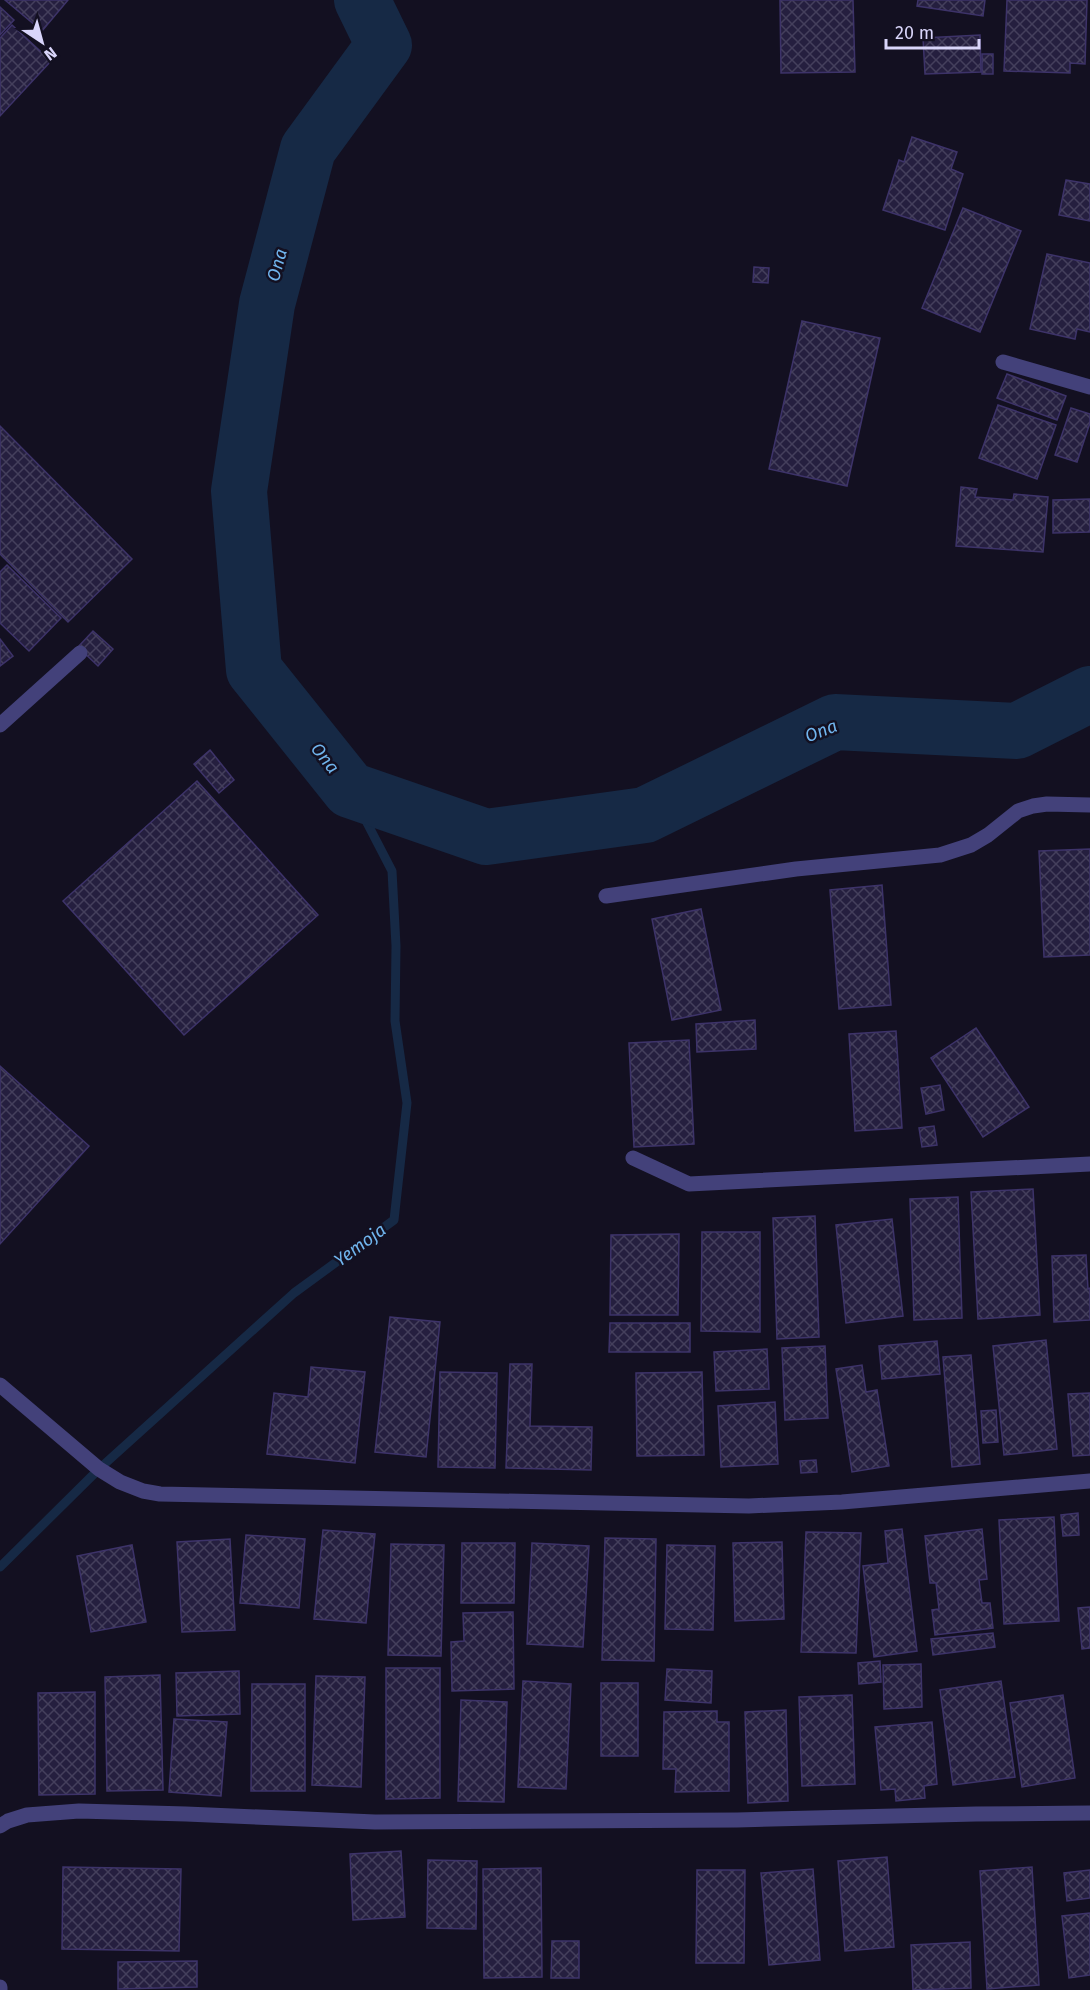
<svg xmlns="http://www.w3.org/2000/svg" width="1090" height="1990" font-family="'Fira Sans',sans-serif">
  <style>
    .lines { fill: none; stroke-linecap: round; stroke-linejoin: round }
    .stream { stroke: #162945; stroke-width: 9 }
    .river { stroke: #162945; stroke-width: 56 }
    .building { fill: url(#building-cross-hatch); stroke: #3d3369; stroke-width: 1.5 }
    .minor { stroke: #43417a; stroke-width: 15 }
    .labels { text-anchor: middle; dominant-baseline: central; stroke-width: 5; stroke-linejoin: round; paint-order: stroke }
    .water-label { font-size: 18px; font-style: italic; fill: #70b4ed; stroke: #131021 }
  </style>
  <defs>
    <pattern id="building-cross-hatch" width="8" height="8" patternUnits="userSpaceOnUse" patternTransform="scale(1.5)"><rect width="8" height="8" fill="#251f3f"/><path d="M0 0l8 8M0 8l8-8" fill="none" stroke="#443f5c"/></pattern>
  </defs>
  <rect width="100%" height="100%" fill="#131021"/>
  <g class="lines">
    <path class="stream" d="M0,1567L99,1469L294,1293L394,1220L407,1103L395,1021L396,946L392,871L350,790"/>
    <path class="river" d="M362,0L384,45L308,149L267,304L239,491L254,670L350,790L486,837L645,815L835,722L1017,731L1090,694"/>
  </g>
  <g class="building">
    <path d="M5,0H68L42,31Z"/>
    <path d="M780,0H853L855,72L781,73Z"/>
    <path d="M918,0H985L983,16L917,6Z"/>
    <path d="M1007,0H1087L1085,64L1070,63V73L1004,71Z"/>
    <path d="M0,7L14,20L0,35Z"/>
    <path d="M12,25L51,61L0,116V38Z"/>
    <path d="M980,35L981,72L925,74L923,38Z"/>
    <rect x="982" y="54" width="11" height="20"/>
    <path d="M912,137L957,152L951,169L963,174L945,230L883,210L899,160L904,162Z"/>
    <path d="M1066,180L1090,184V221L1059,215Z"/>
    <path d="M963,208L1021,231L980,332L922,308Z"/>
    <path d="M1047,254L1090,263V332L1077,329L1075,339L1030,329Z"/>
    <path d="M754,267L769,268L768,283L753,282Z"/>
    <path d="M802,321L880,338L847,486L769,469Z"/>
    <path d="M1007,374L1066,396L1057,420L997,398Z"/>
    <path d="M998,405L1056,425L1037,479L979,458Z"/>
    <path d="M1071,408L1090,414V423L1077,462L1055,455Z"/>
    <path d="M0,426L132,559L68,622L0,554Z"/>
    <path d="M961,487L977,489L975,497L1013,500L1014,494L1048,497L1043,552L956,546Z"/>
    <path d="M1090,499V532L1053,533V500Z"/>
    <path d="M7,565L61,618L29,651L0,623V572Z"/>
    <path d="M93,631L113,649L98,666L78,647Z"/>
    <path d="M0,639L13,656L0,666Z"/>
    <path d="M210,750L234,780L219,793L194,764Z"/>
    <path d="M197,781L318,915L184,1035L63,901Z"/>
    <path d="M1090,849V955L1044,957L1039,851Z"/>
    <path d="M882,885L891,1005L839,1009L830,890Z"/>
    <path d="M701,909L721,1010L672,1020L652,919Z"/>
    <path d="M755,1020L756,1049L697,1052L696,1024Z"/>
    <path d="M976,1028L1029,1107L983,1137L931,1058Z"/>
    <path d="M896,1031L902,1128L855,1131L849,1034Z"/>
    <path d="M689,1040L694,1144L634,1147L629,1043Z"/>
    <path d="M0,1066L89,1146L0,1244Z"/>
    <path d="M940,1085L944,1110L926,1114L921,1088Z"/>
    <path d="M934,1126L937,1145L922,1147L919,1128Z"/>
    <path d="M1033,1189L1040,1315L978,1319L971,1192Z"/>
    <path d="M958,1197L962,1318L914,1320L910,1199Z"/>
    <path d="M815,1216L819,1337L777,1339L773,1218Z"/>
    <path d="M892,1219L903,1316L846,1323L836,1225Z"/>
    <path d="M702,1232H760V1332L701,1331Z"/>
    <path d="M679,1234L678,1315H610L611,1235Z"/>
    <path d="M1086,1255L1088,1289L1090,1288V1320L1054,1322L1052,1256Z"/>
    <path d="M390,1317L440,1322L426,1457L375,1452Z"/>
    <path d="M610,1323H690V1352H609Z"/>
    <path d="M1046,1340L1057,1449L1004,1455L993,1346Z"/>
    <path d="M937,1341L940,1374L882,1379L879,1346Z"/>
    <path d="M825,1346L828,1418L785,1420L782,1348Z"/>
    <path d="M767,1349L769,1389L716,1391L714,1352Z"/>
    <path d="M971,1355L980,1464L952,1467L943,1357Z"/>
    <path d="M510,1364H532L530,1426L592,1427L591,1470L506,1468Z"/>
    <path d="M862,1365L866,1392L877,1390L889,1466L852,1472L836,1369Z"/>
    <path d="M311,1367L365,1372L355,1463L267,1454L274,1393L308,1397Z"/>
    <path d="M440,1372L497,1373L495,1468L438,1467Z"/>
    <path d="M702,1372L704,1455L637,1456L636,1373Z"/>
    <path d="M1090,1393V1455L1073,1456L1068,1394Z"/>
    <path d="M775,1402L778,1464L721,1467L718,1406Z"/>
    <path d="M996,1410L998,1442L983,1443L981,1411Z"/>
    <path d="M816,1460L817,1472L801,1473L800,1461Z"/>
    <path d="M1078,1513L1079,1535L1063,1536L1061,1515Z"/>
    <path d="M1054,1517L1059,1621L1004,1624L999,1520Z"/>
    <path d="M902,1529L917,1651L874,1657L863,1566L888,1563L885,1531Z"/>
    <path d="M982,1529L987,1579L979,1580L982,1603H990L993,1628L935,1635L932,1610L939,1609L936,1583H930L925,1536Z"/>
    <path d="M323,1530L375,1534L366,1623L314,1619Z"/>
    <path d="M806,1532L861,1533L856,1653L801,1652Z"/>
    <path d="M246,1535L305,1539L299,1608L240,1603Z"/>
    <path d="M605,1538L656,1539L654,1661L602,1660Z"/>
    <path d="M230,1539L235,1630L182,1632L177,1542Z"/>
    <path d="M782,1542L784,1619L735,1621L733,1543Z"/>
    <path d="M462,1543H515L514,1603H461Z"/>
    <path d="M532,1543L589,1546L583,1647L527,1644Z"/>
    <path d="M391,1544L444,1545L441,1656L388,1655Z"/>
    <path d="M132,1545L146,1622L91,1632L77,1556Z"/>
    <path d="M667,1545L715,1546L713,1630L665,1629Z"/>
    <path d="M1090,1607V1648L1082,1649L1078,1608Z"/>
    <path d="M513,1612L514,1689L452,1691L451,1642L464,1641L463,1613Z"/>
    <path d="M993,1633L995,1647L933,1655L931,1639Z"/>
    <path d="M880,1661L881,1682L859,1684L858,1663Z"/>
    <path d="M921,1664L922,1707L884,1709L883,1665Z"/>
    <path d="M386,1668H440V1798L386,1799Z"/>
    <path d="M667,1669L712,1671L711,1703L665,1700Z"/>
    <path d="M239,1671L240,1714L177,1716L176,1673Z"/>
    <path d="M160,1675L163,1790L107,1791L105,1677Z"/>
    <path d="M316,1676L365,1677L361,1787L312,1785Z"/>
    <path d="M523,1681L571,1684L566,1789L518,1787Z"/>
    <path d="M1001,1681L1015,1777L953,1785L940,1690Z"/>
    <rect x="601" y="1683" width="37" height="73"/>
    <path d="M252,1684H305V1791H251Z"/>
    <path d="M95,1692V1794L39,1795L38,1693Z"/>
    <path d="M852,1695L855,1784L802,1786L799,1697Z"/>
    <path d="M1063,1695L1075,1778L1022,1787L1010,1703Z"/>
    <path d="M461,1700L507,1702L504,1802L458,1801Z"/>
    <path d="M786,1710L788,1801L748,1803L745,1712Z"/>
    <path d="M717,1711V1722H729V1791L675,1792L676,1769H663L664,1712Z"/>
    <path d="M174,1719L227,1722L221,1796L169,1792Z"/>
    <path d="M932,1722L937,1784L924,1786L925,1798L896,1801L895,1789L881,1790L875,1727Z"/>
    <path d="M401,1851L405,1917L353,1920L350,1854Z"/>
    <path d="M887,1857L894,1947L845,1951L838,1861Z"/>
    <path d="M428,1860L477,1861L476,1929L427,1928Z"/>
    <path d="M63,1867L181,1869L179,1951L62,1949Z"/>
    <path d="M1032,1867L1039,1985L987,1989L980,1871Z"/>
    <path d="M541,1868L542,1977L484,1978L483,1869Z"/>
    <path d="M813,1869L820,1960L769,1965L761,1873Z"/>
    <path d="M697,1870H745L744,1963H696Z"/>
    <path d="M1090,1870V1898L1067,1901L1064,1873Z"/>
    <path d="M1090,1913V1975L1069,1978L1062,1916Z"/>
    <path d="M552,1941H579V1978H551Z"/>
    <path d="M970,1942L971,1988L913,1990L911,1945Z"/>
    <path d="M197,1961V1987L118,1989V1962Z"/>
  </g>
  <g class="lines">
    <g class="minor">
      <path d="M1003,362L1090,387"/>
      <path d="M0,725L80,653"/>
      <path d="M606,896L796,869L940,855L971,845L988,835L1018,811L1033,806L1047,804L1090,805"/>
      <path d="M633,1158L689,1184L1090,1164"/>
      <path d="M0,1385L99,1469L120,1482L143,1491L160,1494L749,1506L842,1502L1090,1481"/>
      <path d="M0,1826L8,1821L27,1815L79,1811L186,1814L375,1822L737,1820L976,1814L1090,1813"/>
      <path d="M0,1987V1990"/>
    </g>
  </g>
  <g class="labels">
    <g class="water-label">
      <text transform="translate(277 265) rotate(-75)">Ona</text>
      <text transform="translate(821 731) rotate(-21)">Ona</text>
      <text transform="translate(325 758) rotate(52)">Ona</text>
      <text transform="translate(360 1245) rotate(-36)">Yemoja</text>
    </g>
  </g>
  <g transform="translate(42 42) rotate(144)" stroke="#131021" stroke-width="4.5" paint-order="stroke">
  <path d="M0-4.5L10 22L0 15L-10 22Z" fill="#d9d5fa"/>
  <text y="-9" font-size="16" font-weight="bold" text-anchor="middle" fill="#d9d5fa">N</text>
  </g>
  <path d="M886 39v9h93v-9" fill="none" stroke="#d9d5fa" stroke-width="3"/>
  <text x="895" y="39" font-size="18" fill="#d9d5fa" stroke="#131021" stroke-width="4.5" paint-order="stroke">20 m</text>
</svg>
